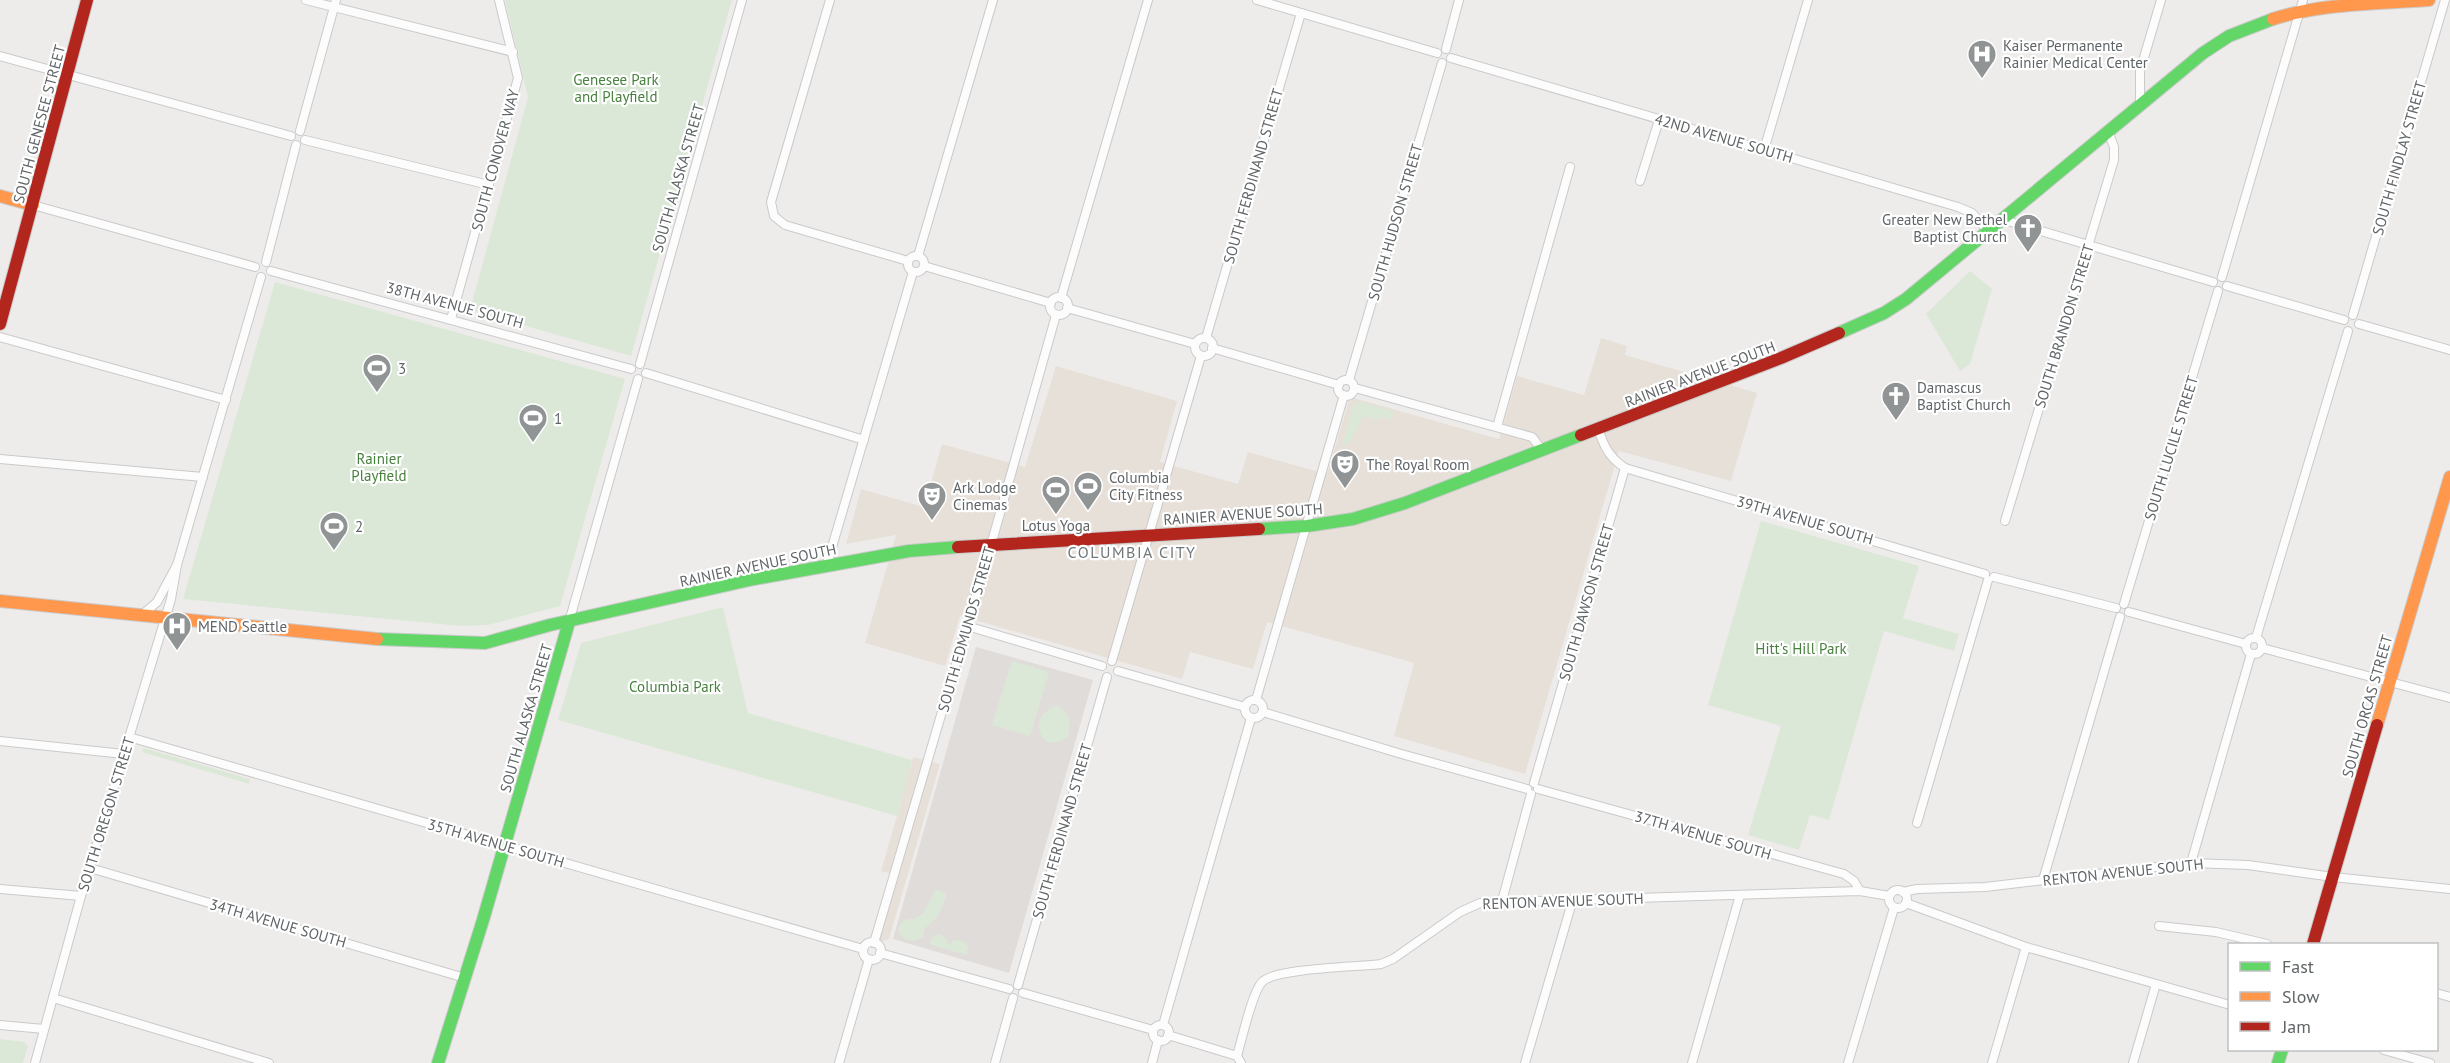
<svg xmlns="http://www.w3.org/2000/svg" width="2450" height="1063" font-family="'PT Sans',sans-serif">
  <style>
    .commercial { fill: #e7e0d9 }
    .education { fill: #e0dcda }
    .green { fill: #dce8d7 }
    .lines { fill: none; stroke-linecap: round; stroke-linejoin: round }
    .street-casing { stroke: #cbcaca; stroke-width: 10 }
    .fast-casing { stroke: #cacaca; stroke-width: 14 }
    .slow-casing { stroke: #cacaca; stroke-width: 14 }
    .jam-casing { stroke: #cacaca; stroke-width: 14 }
    .street { stroke: #fcfcfc; stroke-width: 8 }
    .fast { stroke: #63d668; stroke-width: 12 }
    .slow { stroke: #ff974d; stroke-width: 12 }
    .jam { stroke: #b3261e; stroke-width: 12 }
    .labels { text-anchor: middle; dominant-baseline: central; stroke-width: 4.5; stroke-linejoin: round; paint-order: stroke }
    .poi-label { font-size: 15px; fill: #5f6467; stroke: #fff; text-anchor: start }
    .park-label { font-size: 15px; fill: #48813d; stroke: #fff }
    .street-label { font-size: 15px; fill: #5f6467; stroke: #fff }
    .neighbourhood-label { font-size: 16px; letter-spacing: 1.5px; fill: #717779; stroke: #fff }
  </style>
  <rect width="100%" height="100%" fill="#eeecea"/>
  <g class="commercial">
    <path d="M1601,338L1627,346L1625,355L1757,393L1731,481L1619,451L1525,774L1394,736L1414,663L1267,622L1253,669L1190,652L1182,679L960,616L945,666L865,643L896,535L846,544L861,489L924,507L942,444L1025,467L1056,366L1177,401L1160,462L1238,484L1248,452L1327,474L1350,397L1499,439L1517,376L1584,395Z"/>
    <path d="M857,751L911,766L913,757L940,764L889,939L883,941L875,939L893,874L881,871L901,802Z"/>
  </g>
  <path class="education" d="M976,647L1093,680L1009,973L893,939Z"/>
  <g class="green">
    <path d="M505,0H732L631,356L470,310L528,97Z"/>
    <path d="M1970,271L1992,289L1970,364L1960,371L1926,314Z"/>
    <path d="M275,282L625,379L560,606L488,625L460,626L183,599Z"/>
    <path d="M1362,402L1394,412L1391,420L1381,417L1380,421L1364,416L1350,442L1342,447L1353,406Z"/>
    <path d="M1761,521L1919,566L1903,618L1959,634L1954,651L1884,631L1829,820L1810,815L1799,850L1748,835L1781,726L1708,705Z"/>
    <path d="M723,607L748,713L912,760L897,816L558,720L581,643Z"/>
    <path d="M1012,661L1049,672L1030,736L992,725Z"/>
    <path d="M1056,705C1071,712 1072,723 1067,738L1057,742H1047C1032,728 1039,713 1056,705Z"/>
    <path d="M144,748L250,779L249,784L142,752Z"/>
    <path d="M939,890L946,894V897L938,916L925,928L923,937C913,944 904,941 898,931L901,922L909,919H915L923,913L935,891Z"/>
    <path d="M940,934L946,938L949,945L955,940L963,941L968,947L967,955L929,944L933,936Z"/>
    <path d="M0,1039L24,1042L28,1046L23,1063H0Z"/>
  </g>
  <g class="lines">
    <g class="street-casing">
      <g id="street">
        <path d="M306,0L513,52"/>
        <path d="M830,0L771,202L774,216L785,225L908,261"/>
        <path d="M1257,0L1437,53"/>
        <path d="M1446,49L1459,0"/>
        <path d="M0,56L291,136"/>
        <path d="M1451,58L1958,207L1972,213L1988,231"/>
        <path d="M2140,104V71L2161,0"/>
        <path d="M300,131L336,0"/>
        <path d="M305,140L489,185"/>
        <path d="M1764,150L1808,0"/>
        <path d="M1640,181L1659,120"/>
        <path d="M33,205L255,267"/>
        <path d="M2001,219L2213,282"/>
        <circle cx="916" cy="264" r="8"/>
        <path d="M918,256L993,0"/>
        <path d="M266,262L296,145"/>
        <path d="M924,266L1051,303"/>
        <path d="M271,271L631,369"/>
        <path d="M2222,277L2303,0"/>
        <path d="M2227,286L2344,320"/>
        <circle cx="1059" cy="306" r="9"/>
        <path d="M1061,298L1148,0"/>
        <path d="M1067,308L1195,344"/>
        <path d="M2353,315L2445,0"/>
        <path d="M451,319L518,78L499,0"/>
        <path d="M2359,324L2450,350"/>
        <path d="M0,337L226,400"/>
        <path d="M1206,338L1301,13"/>
        <circle cx="1204" cy="347" r="9"/>
        <path d="M1212,348L1339,385"/>
        <path d="M640,364L742,0"/>
        <path d="M646,373L864,440"/>
        <circle cx="1346" cy="388" r="8"/>
        <path d="M1349,380L1442,63"/>
        <path d="M1355,388L1532,437L1542,450"/>
        <path d="M1497,427L1570,167"/>
        <path d="M0,459L203,477"/>
        <path d="M1625,468L1985,574"/>
        <path d="M2005,521L2114,160V147L2108,131"/>
        <path d="M827,564L913,272"/>
        <path d="M1994,577L2116,608"/>
        <path d="M2124,604L2218,291"/>
        <path d="M2129,612L2246,644"/>
        <path d="M142,615L157,602L177,565L261,277"/>
        <path d="M569,622L638,379"/>
        <path d="M967,626L1102,666"/>
        <circle cx="2254" cy="646" r="8"/>
        <path d="M2256,638L2348,331"/>
        <path d="M2262,648L2450,698"/>
        <path d="M1112,661L1201,356"/>
        <path d="M1118,671L1245,707"/>
        <circle cx="1254" cy="709" r="9"/>
        <path d="M1256,700L1344,395"/>
        <path d="M1263,712L1398,753L1527,789"/>
        <path d="M129,737L863,949"/>
        <path d="M0,741L124,754"/>
        <path d="M1534,783L1625,468C1609,457 1604,447 1598,428"/>
        <path d="M1538,789L1844,874L1854,881L1860,891"/>
        <path d="M1917,823L1988,580"/>
        <path d="M2191,863L2251,654"/>
        <path d="M90,868L465,978"/>
        <path d="M2043,880L2120,617"/>
        <path d="M0,889L81,896"/>
        <circle cx="1898" cy="899" r="9"/>
        <path d="M1903,892L1917,889L1985,887L2191,863L2248,865L2333,877L2450,889"/>
        <path d="M1502,901L1531,794"/>
        <path d="M1906,903L2026,947L2230,1005"/>
        <path d="M2159,926L2216,932L2267,944"/>
        <circle cx="872" cy="951" r="9"/>
        <path d="M874,943L991,545L1056,315"/>
        <path d="M880,953L1009,989"/>
        <path d="M1018,985L1107,677"/>
        <path d="M1023,993L1153,1030"/>
        <path d="M2436,993L2450,997"/>
        <path d="M53,998L269,1063"/>
        <path d="M0,1025L44,1029"/>
        <path d="M1163,1025L1251,718"/>
        <circle cx="1161" cy="1033" r="8"/>
        <path d="M1168,1035L1237,1056L1241,1063"/>
        <path d="M2384,1050L2430,1063"/>
        <path d="M1237,1056C1242,1039 1252,993 1262,982C1275,968 1358,967 1381,964L1393,959L1460,912L1480,903L1860,891L1889,896"/>
        <path d="M35,1063L81,896L171,599L177,565"/>
        <path d="M839,1063L869,959"/>
        <path d="M995,1063L1013,998"/>
        <path d="M1152,1063L1158,1040"/>
        <path d="M1525,1063L1573,899"/>
        <path d="M1692,1063L1740,895"/>
        <path d="M1848,1063L1894,908"/>
        <path d="M1992,1063L2026,947"/>
        <path d="M2133,1063L2156,984"/>
      </g>
    </g>
    <g class="fast-casing">
      <g id="fast">
        <path d="M1839,333L1884,313L1906,299L2203,53L2229,36L2273,19"/>
        <path d="M1259,529L1307,526L1353,519L1405,503L1581,435"/>
        <path d="M377,639L485,643L550,625L754,579L909,551L958,547"/>
        <path d="M438,1063L483,920L569,622"/>
        <path d="M2278,1063L2282,1050"/>
      </g>
    </g>
    <g class="slow-casing">
      <g id="slow">
        <path d="M2273,19C2323,3 2377,4 2429,0"/>
        <path d="M0,196L33,205"/>
        <path d="M0,601L377,639"/>
        <path d="M2377,725L2450,477"/>
      </g>
    </g>
    <g class="jam-casing">
      <g id="jam">
        <path d="M0,324L87,0"/>
        <path d="M1581,435L1781,358L1839,333"/>
        <path d="M958,547L1259,529"/>
        <path d="M2313,944L2377,725"/>
      </g>
    </g>
    <use href="#street" class="street"/>
    <use href="#fast" class="fast"/>
    <use href="#slow" class="slow"/>
    <use href="#jam" class="jam"/>
  </g>
  <defs>
    <g id="hospital-pin" transform="scale(1.5)"><path d="M0 17L-7.5 6A9.5 9.5 0 1 1 7.5 6Z" fill="#919495" stroke="#fff"/><path d="M-5-5h3v3.5h4V-5h3V5h-3V1.5h-4V5h-3Z" fill="#fff"/></g>
    <g id="church-pin" transform="scale(1.5)"><path d="M0 17L-7.5 6A9.5 9.5 0 1 1 7.5 6Z" fill="#919495" stroke="#fff"/><path d="M-1.2-6h2.4v3.5h3.3v2.4h-3.3V6h-2.4V-.1h-3.3v-2.4h3.3Z" fill="#fff"/></g>
    <g id="stadium-pin" transform="scale(1.5)"><path d="M0 17L-7.5 6A9.5 9.5 0 1 1 7.5 6Z" fill="#919495" stroke="#fff"/><path d="M0-5a6.5 5 0 1 0 0 10a6.5 5 0 1 0 0-10ZM-3.5-1.8h7v3.6h-7Z" fill="#fff"/></g>
    <g id="theatre-pin" transform="scale(1.5)"><path d="M0 17L-7.5 6A9.5 9.5 0 1 1 7.5 6Z" fill="#919495" stroke="#fff"/><path d="M-5-5.5Q0-4 5-5.5V0Q5 5 0 6Q-5 5-5 0ZM-3.3-2.5H-1v1.5H-3.3ZM1-2.5H3.3v1.5H1ZM-2.8 1Q0 5.5 2.8 1Z" fill="#fff"/></g>
  </defs>
  <g fill-rule="evenodd">
    <use href="#hospital-pin" x="1982" y="54"/>
    <use href="#church-pin" x="2028" y="228"/>
    <use href="#stadium-pin" x="377" y="368"/>
    <use href="#church-pin" x="1896" y="396"/>
    <use href="#stadium-pin" x="533" y="418"/>
    <use href="#theatre-pin" x="1345" y="464"/>
    <use href="#stadium-pin" x="1088" y="486"/>
    <use href="#stadium-pin" x="1056" y="490"/>
    <use href="#theatre-pin" x="932" y="496"/>
    <use href="#stadium-pin" x="334" y="526"/>
    <use href="#hospital-pin" x="177" y="626"/>
  </g>
  <g class="labels">
    <g class="poi-label">
      <text x="2003" y="45">Kaiser Permanente<tspan x="2003" dy="17">Rainier Medical Center</tspan></text>
      <text x="2007" y="219" text-anchor="end">Greater New Bethel<tspan x="2007" dy="17">Baptist Church</tspan></text>
      <text x="398" y="368">3</text>
      <text x="1917" y="387">Damascus<tspan x="1917" dy="17">Baptist Church</tspan></text>
      <text x="554" y="418">1</text>
      <text x="1366" y="464">The Royal Room</text>
      <text x="1109" y="477">Columbia<tspan x="1109" dy="17">City Fitness</tspan></text>
      <text x="953" y="487">Ark Lodge<tspan x="953" dy="17">Cinemas</tspan></text>
      <text x="1056" y="525" text-anchor="middle">Lotus Yoga</text>
      <text x="355" y="526">2</text>
      <text x="198" y="626">MEND Seattle</text>
    </g>
    <g class="park-label">
      <text x="616" y="79">Genesee Park<tspan x="616" dy="17">and Playfield</tspan></text>
      <text x="379" y="458">Rainier<tspan x="379" dy="17">Playfield</tspan></text>
      <text x="1801" y="648">Hitt's Hill Park</text>
      <text x="675" y="686">Columbia Park</text>
    </g>
    <g class="street-label">
      <text transform="translate(39 124) rotate(-75)">SOUTH GENESEE STREET</text>
      <text transform="translate(1724 138) rotate(16)">42ND AVENUE SOUTH</text>
      <text transform="translate(2399 158) rotate(-74)">SOUTH FINDLAY STREET</text>
      <text transform="translate(495 160) rotate(-75)">SOUTH CONOVER WAY</text>
      <text transform="translate(1253 176) rotate(-74)">SOUTH FERDINAND STREET</text>
      <text transform="translate(678 178) rotate(-74)">SOUTH ALASKA STREET</text>
      <text transform="translate(1395 222) rotate(-74)">SOUTH HUDSON STREET</text>
      <text transform="translate(455 305) rotate(15)">38TH AVENUE SOUTH</text>
      <text transform="translate(2064 326) rotate(-73)">SOUTH BRANDON STREET</text>
      <text transform="translate(1700 374) rotate(-21)">RAINIER AVENUE SOUTH</text>
      <text transform="translate(2171 448) rotate(-73)">SOUTH LUCILE STREET</text>
      <text transform="translate(1243 514) rotate(-4)">RAINIER AVENUE SOUTH</text>
      <text transform="translate(1805 520) rotate(16)">39TH AVENUE SOUTH</text>
      <text transform="translate(758 565) rotate(-12)">RAINIER AVENUE SOUTH</text>
      <text transform="translate(1586 602) rotate(-74)">SOUTH DAWSON STREET</text>
      <text transform="translate(966 629) rotate(-74)">SOUTH EDMUNDS STREET</text>
      <text transform="translate(2367 706) rotate(-74)">SOUTH ORCAS STREET</text>
      <text transform="translate(526 718) rotate(-74)">SOUTH ALASKA STREET</text>
      <text transform="translate(106 814) rotate(-73)">SOUTH OREGON STREET</text>
      <text transform="translate(1062 831) rotate(-74)">SOUTH FERDINAND STREET</text>
      <text transform="translate(1703 835) rotate(16)">37TH AVENUE SOUTH</text>
      <text transform="translate(496 843) rotate(16)">35TH AVENUE SOUTH</text>
      <text transform="translate(2123 872) rotate(-6)">RENTON AVENUE SOUTH</text>
      <text transform="translate(1563 901) rotate(-2)">RENTON AVENUE SOUTH</text>
      <text transform="translate(278 923) rotate(16)">34TH AVENUE SOUTH</text>
    </g>
    <g class="neighbourhood-label">
      <text x="1132" y="552">COLUMBIA CITY</text>
    </g>
  </g>
  <rect x="2228" y="943" width="210" height="108" fill="#ffffff" stroke="#bfc1c2" stroke-width="1.5"/>
  <rect x="2240" y="962" width="30" height="9" fill="#63d668" stroke="#bfc1c2" stroke-width="1.5"/>
  <text x="2282" y="973" font-size="18" fill="#5f6467">Fast</text>
  <rect x="2240" y="992" width="30" height="9" fill="#ff974d" stroke="#bfc1c2" stroke-width="1.5"/>
  <text x="2282" y="1003" font-size="18" fill="#5f6467">Slow</text>
  <rect x="2240" y="1022" width="30" height="9" fill="#b3261e" stroke="#bfc1c2" stroke-width="1.5"/>
  <text x="2282" y="1033" font-size="18" fill="#5f6467">Jam</text>
</svg>
